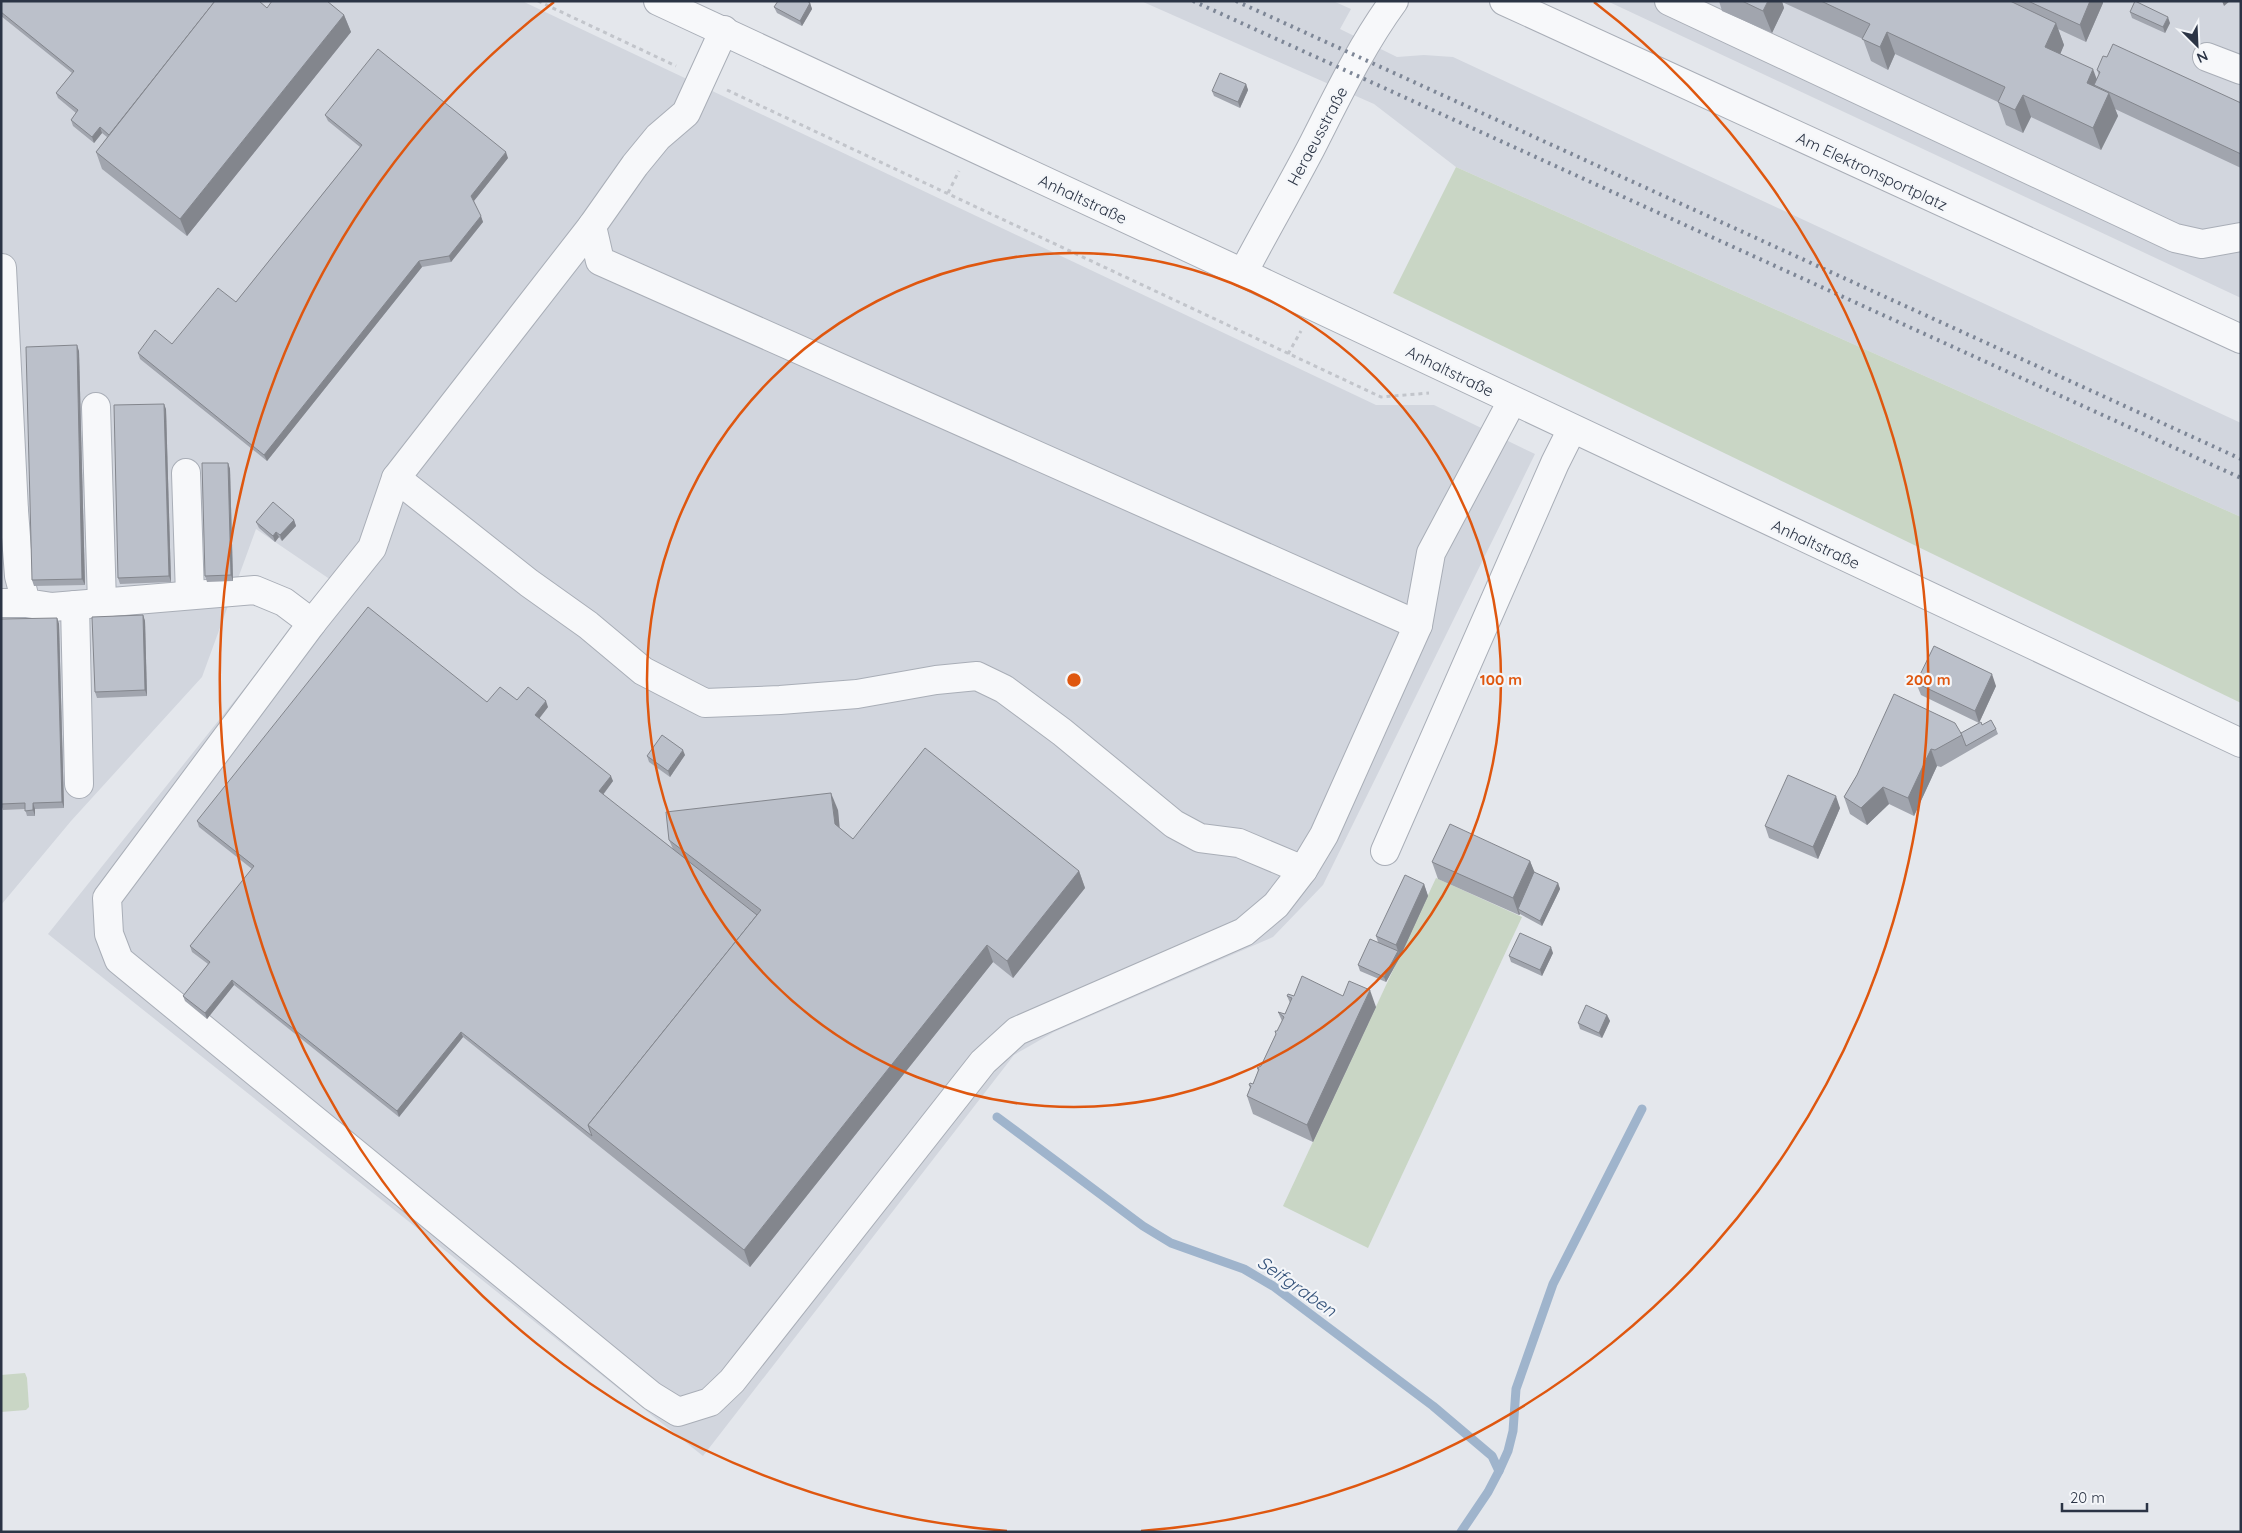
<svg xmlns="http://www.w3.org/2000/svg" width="2242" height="1533" font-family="Quicksand,sans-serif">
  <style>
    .built { fill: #d2d6de }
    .green { fill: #c9d6c5 }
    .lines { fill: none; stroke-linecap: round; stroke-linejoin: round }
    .stream { stroke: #9fb4cc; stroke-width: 9 }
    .minor-casing { stroke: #a9aeb7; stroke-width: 30 }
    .path { stroke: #c2c5cb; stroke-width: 3; stroke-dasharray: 4 4; stroke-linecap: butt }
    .minor { stroke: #f7f8fa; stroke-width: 28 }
    .rail { stroke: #7d8696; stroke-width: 4; stroke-dasharray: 2.5 5; stroke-linecap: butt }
    .wall { fill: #a1a5ae }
    .shaded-wall { fill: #83868d }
    .building { fill: #bbc0ca; stroke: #83868d }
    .ring { fill: none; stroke: #df570f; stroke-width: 2.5 }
    .labels { text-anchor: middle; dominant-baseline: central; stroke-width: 4.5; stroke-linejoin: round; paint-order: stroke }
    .street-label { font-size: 16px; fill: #2b3445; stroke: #f4f6f9 }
    .water-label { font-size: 18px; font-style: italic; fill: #34527a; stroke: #f4f6f9 }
    .centre { fill: #df570f; stroke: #f4f6f9; stroke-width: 2.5 }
    .ring-label { font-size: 15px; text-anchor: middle; font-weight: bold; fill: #df570f; stroke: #f4f6f9; stroke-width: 4.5; stroke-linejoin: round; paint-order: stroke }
  </style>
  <rect width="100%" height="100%" fill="#e4e7ec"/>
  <g class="built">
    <path d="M1,1H522L1376,405H1434L1535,454L1323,885L1273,937L1054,1032L1014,1055L703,1456L48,934L331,580L256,529L202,677L71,821L1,905Z"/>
    <path d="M1141,1H1333L1351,9L1340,29L1397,57L1424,55L1453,57L2241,423V517L1456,167L1374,104Z"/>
    <path d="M1607,1H2241V298Z"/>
  </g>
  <g class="green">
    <path d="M1456,167L2241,517V703L1393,293Z"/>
    <path d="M1436,878L1522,917L1368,1248L1283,1206Z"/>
    <path d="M25,1373L27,1378L29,1407L26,1410L1,1412V1375Z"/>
  </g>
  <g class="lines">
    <g class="stream">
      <path d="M997,1117L1143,1226L1171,1243L1244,1269L1273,1286L1433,1406L1492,1456L1499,1471L1488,1492L1461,1532"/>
      <path d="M1499,1471L1508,1451L1513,1431L1516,1389L1553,1284L1642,1109"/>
    </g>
    <g class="minor-casing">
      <g id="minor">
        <path d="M658,1L1243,273L2241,743"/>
        <path d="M1504,1L2241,339"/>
        <path d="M1669,1L2175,238L2202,244L2241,237"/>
        <path d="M724,30L686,113L658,137L635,165L592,226L396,478L372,548L312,623L107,898L109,934L119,960L652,1396L678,1412L710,1402L732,1381L983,1062L1017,1031L1244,932L1276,905L1303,870L1324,835L1418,625L1431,553L1512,401"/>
        <path d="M2207,57L2241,70"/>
        <path d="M592,226L600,261L1418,625"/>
        <path d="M1243,273C1265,231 1289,190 1311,148C1336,99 1361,46 1394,1"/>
        <path d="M96,407L102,603"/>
        <path d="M186,473L190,595"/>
        <path d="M396,478L529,583L588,625L643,671L705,703L780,700L857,694L936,680L977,676L1004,689L1062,732L1174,824L1200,838L1239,843L1303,870"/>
        <path d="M1,511H14L2,268"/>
        <path d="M14,511L19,576L26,603L52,607L255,590L284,602L312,623"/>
        <path d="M1,603H26"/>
        <path d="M75,605L79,784"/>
        <path d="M1385,851L1555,463L1572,429"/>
      </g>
    </g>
    <g class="path">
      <path d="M538,1L676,66"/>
      <path d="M727,90L1381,397L1429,393"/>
      <path d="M948,193L959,171"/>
      <path d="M1288,354L1301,331"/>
    </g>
    <use href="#minor" class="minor"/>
    <g class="rail">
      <path d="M1193,1L2241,478"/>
      <path d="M1236,1L2241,459"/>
    </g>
  </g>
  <g class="wall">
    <path d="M1,1L267,8L344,15L351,32L187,236L102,169L96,152L107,137L102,133L94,143L73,126L71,120L76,113L58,98L56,93L72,73L1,16Z"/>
    <path d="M1719,1H2010L2012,2L2011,1H2103V3L2086,42L2058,29L2064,45L2060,54L2097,79L2099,75L2097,70L2241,103V168L2115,109L2118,116L2101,150L2031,117L2023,133L2006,125L1998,102L1895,54L1888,70L1871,61L1863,39L1782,2L1784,8L1772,33L1722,11Z"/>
    <path d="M810,3L812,9L802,26L777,13L774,7Z"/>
    <path d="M2130,12L2170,23L2165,33L2132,18Z"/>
    <path d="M1246,84L1248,90L1240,108L1214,96L1212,91Z"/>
    <path d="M325,115L508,158L474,201L483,222L451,262L422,267L267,461L140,359L138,353L172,344L236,302L360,147L328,121Z"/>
    <path d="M79,351L85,585L34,586L32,580Z"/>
    <path d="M166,409L171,582L120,584L118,578Z"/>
    <path d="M228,463L230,469L233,581L207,582L205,576Z"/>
    <path d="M294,520L296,526L282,541L279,537L275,542L259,528L256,522Z"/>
    <path d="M143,615L145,621L147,696L97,698L95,692Z"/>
    <path d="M57,618L59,624L64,808L35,809V816H27L25,809L3,810L1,804Z"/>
    <path d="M1916,683L1996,686L1979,723L1921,695Z"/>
    <path d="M517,700L548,707L539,719L613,781L603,795L673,849L669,840L838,810L839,828L853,839L1079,871L1085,888L1013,978L993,962L750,1267L463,1037L399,1117L234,985L207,1019L185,1001L183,996L208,964L192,952L190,946L252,869L199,827L197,821L487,702Z"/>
    <path d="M1982,725L1996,729L1998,734L1941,767L1937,766L1914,816L1889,804L1867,825L1850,814L1844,797L1857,775Z"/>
    <path d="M685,755L670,777L649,762L647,756Z"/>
    <path d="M1840,808L1818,859L1769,838L1765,826Z"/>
    <path d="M1530,861L1534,872L1558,883L1560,889L1542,926L1520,914L1519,915L1438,879L1432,862Z"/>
    <path d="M1424,884L1428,896L1400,957L1386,982L1360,971L1358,965L1378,942L1376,936Z"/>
    <path d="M1553,953L1542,976L1511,962L1509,956Z"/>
    <path d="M1287,996H1343L1376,1007L1313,1142L1253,1114L1247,1096L1250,1088L1249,1085L1253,1084L1258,1071L1257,1068L1261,1066L1282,1021L1278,1012L1285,1014L1290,1003Z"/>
    <path d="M1607,1015L1610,1021L1602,1038L1580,1029L1578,1023Z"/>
  </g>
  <g class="shaded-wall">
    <path d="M1768,1H1782L1784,8L1772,33L1763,11Z"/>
    <path d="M2090,1H2103V3L2086,42L2080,25Z"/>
    <path d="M2222,1H2230L2224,6Z"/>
    <path d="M810,3L812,9L802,26L800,21Z"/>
    <path d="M344,15L351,32L187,236L180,219Z"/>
    <path d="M2168,17L2170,23L2165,33L2163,27Z"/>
    <path d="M2056,23L2064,45L2054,69L2045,47Z"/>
    <path d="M1887,32L1895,54L1888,70L1880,47Z"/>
    <path d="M2093,69L2100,88L2094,85L2099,98L2087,83Z"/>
    <path d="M1246,84L1248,90L1240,108L1238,102Z"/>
    <path d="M2109,93L2118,116L2101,150L2093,128Z"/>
    <path d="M2023,95L2031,117L2023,133L2015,110Z"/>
    <path d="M100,127L102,133L94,143L92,137Z"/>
    <path d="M506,152L508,158L473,202L471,196Z"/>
    <path d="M481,216L483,222L451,262L449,256Z"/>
    <path d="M419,261L422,267L267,461L264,455Z"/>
    <path d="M77,345L79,351L85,585L82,579Z"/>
    <path d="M164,404L166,409L171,582L169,576Z"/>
    <path d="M228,463L230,469L233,581L231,575Z"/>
    <path d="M294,520L296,526L282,541L280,535Z"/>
    <path d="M276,532L279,537L275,542L273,536Z"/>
    <path d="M143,615L145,621L147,696L145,690Z"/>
    <path d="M57,618L59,624L64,808L62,802Z"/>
    <path d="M1992,674L1996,686L1979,723L1975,711Z"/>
    <path d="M546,701L548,707L537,721L535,715Z"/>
    <path d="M1931,749L1937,766L1914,816L1908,798Z"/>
    <path d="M683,750L685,755L670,777L668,771Z"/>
    <path d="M611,776L613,781L601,797L599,791Z"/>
    <path d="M1883,787L1889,804L1867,825L1861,808Z"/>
    <path d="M831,793L838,810L841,841L835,824Z"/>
    <path d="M1836,796L1840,808L1818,859L1813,847Z"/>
    <path d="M33,803L35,809V816L33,810Z"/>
    <path d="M1530,861L1537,878L1518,909L1520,914L1519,915L1513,898Z"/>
    <path d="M1079,871L1085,888L1013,978L1007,961Z"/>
    <path d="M1558,883L1560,889L1542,926L1540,921Z"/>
    <path d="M1424,884L1428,896L1400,957L1396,945Z"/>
    <path d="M987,945L993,962L750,1267L744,1250Z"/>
    <path d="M1551,947L1553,953L1542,976L1540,970Z"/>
    <path d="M1398,951L1400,957L1386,982L1384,977Z"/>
    <path d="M232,980L234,985L207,1019L205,1013Z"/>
    <path d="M1370,990L1376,1007L1313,1142L1307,1125Z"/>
    <path d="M1607,1015L1610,1021L1602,1038L1599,1033Z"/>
    <path d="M461,1032L463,1037L399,1117L397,1111Z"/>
  </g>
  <g class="building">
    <path d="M1,1H215L109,135L100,127L92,137L71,120L78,110L56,93L74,71L1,12Z"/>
    <path d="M215,1H259L267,8L272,1H327L344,15L180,219L96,152Z"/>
    <path d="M778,1H807L810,3L800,21L774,7Z"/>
    <path d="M1742,1H1768L1763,11Z"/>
    <path d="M1821,1H2010L2056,23L2045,47L2093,69L2087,83L2109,93L2093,128L2023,95L2015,110L1998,102L2005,87L1887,32L1880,47L1862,39L1870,24Z"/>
    <path d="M2028,1H2090L2080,25Z"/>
    <path d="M2135,1L2168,17L2163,27L2130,12Z"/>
    <path d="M2113,44L2241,103V154L2094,85L2100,72L2097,70L2103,56L2107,57Z"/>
    <path d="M378,49L506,152L471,196L481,216L449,256L419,261L264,455L138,353L155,330L172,344L218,288L236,302L362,145L325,115Z"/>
    <path d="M1220,73L1246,84L1238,102L1212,91Z"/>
    <path d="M77,345L82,579L32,580L26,347Z"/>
    <path d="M164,404L169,576L118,578L114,405Z"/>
    <path d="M202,463H228L231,575L205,576Z"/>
    <path d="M273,502L294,520L280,535L276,532L273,536L256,522Z"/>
    <path d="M368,607L487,702L500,687L517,700L528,687L546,701L535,715L611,776L599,791L757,915L588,1125L592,1136L461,1032L397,1111L232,980L205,1013L183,996L210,962L190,946L254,866L197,821Z"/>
    <path d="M143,615L145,690L95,692L92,617Z"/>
    <path d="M57,618L62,802L33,803V810L25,811V803L1,804V619Z"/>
    <path d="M1934,646L1992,674L1975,711L1916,683Z"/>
    <path d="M1894,694L1955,723L1962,735L1935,750L1931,749L1908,798L1883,787L1861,808L1844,797L1857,775Z"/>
    <path d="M1991,720L1996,729L1966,746L1961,733L1981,722L1982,725Z"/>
    <path d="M662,735L683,750L668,771L647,756Z"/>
    <path d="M925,748L1079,871L1007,961L987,945L744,1250L588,1125L761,910L669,840L666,812L831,793L835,824L853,839Z"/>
    <path d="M1788,775L1836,796L1813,847L1765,826Z"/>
    <path d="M1450,824L1530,861L1513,898L1432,862Z"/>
    <path d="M1534,872L1558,883L1540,921L1518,909Z"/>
    <path d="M1405,875L1424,884L1396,945L1376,936Z"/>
    <path d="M1520,933L1551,947L1540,970L1509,956Z"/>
    <path d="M1370,939L1398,951L1384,977L1358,965Z"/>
    <path d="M1302,976L1343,996L1349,981L1370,990L1307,1125L1247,1096L1251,1086L1249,1085L1250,1083L1253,1084L1259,1069L1257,1068L1261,1066L1276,1034L1275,1031H1277L1284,1017L1278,1012L1285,1014L1292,998L1287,996L1288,994L1294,996Z"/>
    <path d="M1586,1005L1607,1015L1599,1033L1578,1023Z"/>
  </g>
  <g class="ring">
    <circle cx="1074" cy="680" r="427"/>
    <path d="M1007 1531A854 854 0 0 1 554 2M1594 2A854 854 0 0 1 1141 1531"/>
  </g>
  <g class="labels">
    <g class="street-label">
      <text transform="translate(1317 136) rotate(-62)">Heraeusstraße</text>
      <text transform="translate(1872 171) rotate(25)">Am Elektronsportplatz</text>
      <text transform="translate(1083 199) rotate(25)">Anhaltstraße</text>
      <text transform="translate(1450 371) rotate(26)">Anhaltstraße</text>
      <text transform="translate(1816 544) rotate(25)">Anhaltstraße</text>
    </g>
    <g class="water-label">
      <text transform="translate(1297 1286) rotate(35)">Seifgraben</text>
    </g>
  </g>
  <circle cx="1074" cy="680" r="8" class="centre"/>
  <g class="ring-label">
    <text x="1501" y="685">100 m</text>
    <text x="1928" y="685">200 m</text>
  </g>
  <rect width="2242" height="1533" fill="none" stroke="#2b3445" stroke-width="5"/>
  <g transform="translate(2197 45) rotate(156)" stroke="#f4f6f9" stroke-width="4" paint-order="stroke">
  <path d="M0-4L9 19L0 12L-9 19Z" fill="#2b3445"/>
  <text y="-8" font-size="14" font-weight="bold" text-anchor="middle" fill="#2b3445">N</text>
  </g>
  <path d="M2062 1503v8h85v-8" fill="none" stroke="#2b3445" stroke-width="2.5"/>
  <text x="2070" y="1503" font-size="15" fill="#2b3445" stroke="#f4f6f9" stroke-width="4" paint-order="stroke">20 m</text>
</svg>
